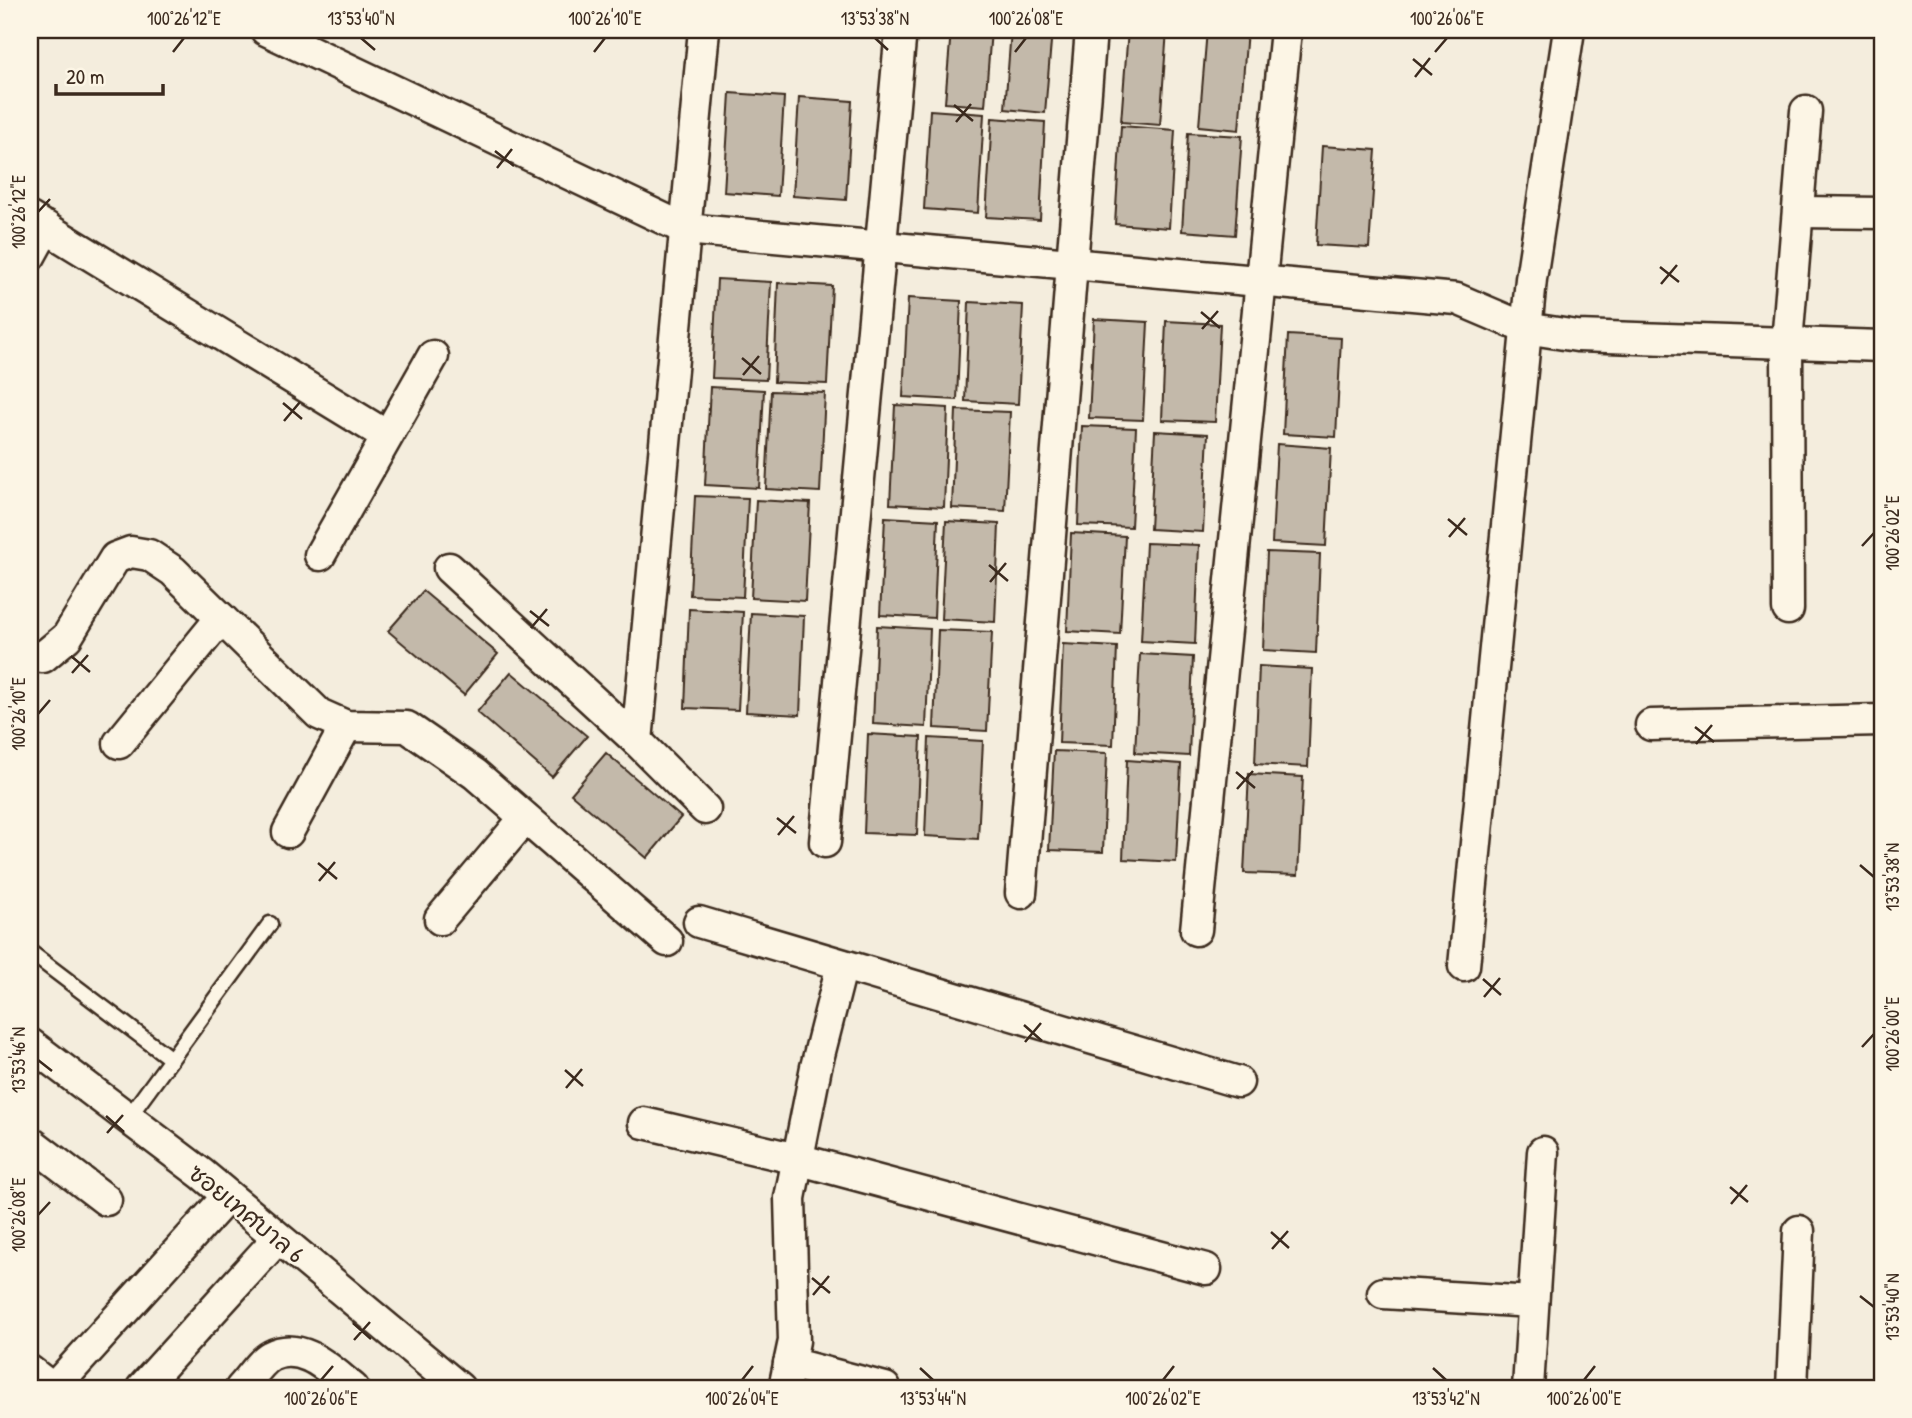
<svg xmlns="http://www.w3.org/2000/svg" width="1912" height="1418" font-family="'Patrick Hand','Playpen Sans Thai',sans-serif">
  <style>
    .building { fill: #c3b9aa; stroke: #3b2a1e; stroke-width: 2 }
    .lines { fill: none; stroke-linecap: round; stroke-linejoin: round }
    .service-casing { stroke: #3b2a1e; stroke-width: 19 }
    .minor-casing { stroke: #3b2a1e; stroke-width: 35 }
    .service { stroke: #fcf5e5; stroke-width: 14 }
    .minor { stroke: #fcf5e5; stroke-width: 30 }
    .ticks { fill: none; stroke: #3b2a1e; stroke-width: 2.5 }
    .labels { text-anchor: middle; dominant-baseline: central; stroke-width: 5; stroke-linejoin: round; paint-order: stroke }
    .street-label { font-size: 24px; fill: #3b2a1e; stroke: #fcf5e5 }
    .neatline { fill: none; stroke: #3b2a1e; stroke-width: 2.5 }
    .ticks-label { font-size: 18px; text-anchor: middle; fill: #3b2a1e }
  </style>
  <rect width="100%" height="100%" fill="#f4eddd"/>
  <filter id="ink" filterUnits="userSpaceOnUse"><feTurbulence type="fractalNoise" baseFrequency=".0143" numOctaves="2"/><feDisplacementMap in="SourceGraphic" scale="14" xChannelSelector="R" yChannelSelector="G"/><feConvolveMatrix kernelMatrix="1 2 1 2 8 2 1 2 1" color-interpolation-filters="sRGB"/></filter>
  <g filter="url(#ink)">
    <g class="building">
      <path d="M951,30H991L985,106L945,103Z"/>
      <path d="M1011,30H1052L1045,113L1005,109Z"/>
      <path d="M1128,30H1167L1160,125L1121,122Z"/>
      <path d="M1207,30H1247L1239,130L1199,126Z"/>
      <path d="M730,93L784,97L778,196L724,192Z"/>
      <path d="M799,97L852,101L846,200L793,196Z"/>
      <path d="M930,110L984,114L978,213L924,209Z"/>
      <path d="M992,118L1045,122L1040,220L986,217Z"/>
      <path d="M1121,126L1175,130L1169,228L1115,224Z"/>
      <path d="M1188,133L1242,136L1235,235L1182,231Z"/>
      <path d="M1322,146L1376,150L1369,248L1316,245Z"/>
      <path d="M717,279L771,282L766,380L712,378Z"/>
      <path d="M778,283L832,286L827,384L774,382Z"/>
      <path d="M908,298L961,301L957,400L903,397Z"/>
      <path d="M969,302L1023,305L1018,404L965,401Z"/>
      <path d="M1094,319L1148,322L1143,420L1089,418Z"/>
      <path d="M1166,321L1220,324L1215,422L1162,420Z"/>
      <path d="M1288,335L1341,338L1336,437L1283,434Z"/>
      <path d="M710,387L764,390L759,488L705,485Z"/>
      <path d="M771,391L825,393L820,492L766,489Z"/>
      <path d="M895,405L948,408L944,507L890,504Z"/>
      <path d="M956,410L1010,412L1005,511L952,508Z"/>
      <path d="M1082,426L1136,428L1131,527L1078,525Z"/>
      <path d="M1155,431L1208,434L1203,532L1150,529Z"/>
      <path d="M1277,444L1331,448L1326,546L1272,543Z"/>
      <path d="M695,496L748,498L743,597L690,595Z"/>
      <path d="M756,500L810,503L805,601L751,598Z"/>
      <path d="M885,517L938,520L934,618L880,615Z"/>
      <path d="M946,521L999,524L995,622L941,619Z"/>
      <path d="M1071,533L1125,536L1120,634L1067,631Z"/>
      <path d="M1146,543L1199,545L1195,644L1141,641Z"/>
      <path d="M1267,552L1320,554L1316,653L1263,650Z"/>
      <path d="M423,591L498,654L464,695L388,631Z"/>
      <path d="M689,609L743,612L738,710L685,708Z"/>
      <path d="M751,613L804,616L800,715L746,712Z"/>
      <path d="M877,626L930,629L926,727L873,724Z"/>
      <path d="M938,630L992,632L987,731L934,728Z"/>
      <path d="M1063,644L1117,647L1113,745L1059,743Z"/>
      <path d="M1140,654L1193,657L1189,756L1135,753Z"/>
      <path d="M1259,666L1312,669L1308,767L1255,764Z"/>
      <path d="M511,672L587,736L552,777L477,712Z"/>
      <path d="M868,734L921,737L917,835L864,833Z"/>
      <path d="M929,738L983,741L978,839L925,836Z"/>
      <path d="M1054,751L1107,753L1103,852L1049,850Z"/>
      <path d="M606,753L681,817L647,858L571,794Z"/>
      <path d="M1127,760L1181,764L1176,862L1123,859Z"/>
      <path d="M1249,774L1303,777L1298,875L1244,873Z"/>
    </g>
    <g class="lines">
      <g class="service-casing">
        <g id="service">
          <path d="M30,952L171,1059"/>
          <path d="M128,1118L270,924"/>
        </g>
      </g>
      <g class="minor-casing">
        <g id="minor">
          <path d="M266,30L685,229L1457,299L1525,328L1577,336L1882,346"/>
          <path d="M1800,212L1882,213"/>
          <path d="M30,218L387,436"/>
          <path d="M30,256L46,227"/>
          <path d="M320,555L433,356"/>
          <path d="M449,568L637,741L705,809"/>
          <path d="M1788,609L1787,343L1806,111"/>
          <path d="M30,656L43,657L67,637L115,558L131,552L149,555L173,571L319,714L346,726L407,727L475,774L667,941"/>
          <path d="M1651,725L1882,720"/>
          <path d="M637,741L704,30"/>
          <path d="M119,743L221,618"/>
          <path d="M288,832L346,726"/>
          <path d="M825,842L901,30"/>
          <path d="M1021,893L1091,30"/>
          <path d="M440,919L525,818"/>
          <path d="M699,922L1238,1082"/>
          <path d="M1196,930L1286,30"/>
          <path d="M1464,966L1531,279L1569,30"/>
          <path d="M30,1044L202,1174L459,1388"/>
          <path d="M644,1123L797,1159L1206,1269"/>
          <path d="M30,1142L106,1200"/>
          <path d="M1383,1293L1533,1302"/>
          <path d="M789,1363L885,1388"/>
          <path d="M30,1371L52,1388"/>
          <path d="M54,1388L228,1196"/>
          <path d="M142,1388L278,1238"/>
          <path d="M241,1388C250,1379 260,1362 271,1356C302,1340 331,1371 353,1388"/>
          <path d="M784,1388L794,1341L790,1198L816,1067L842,965"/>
          <path d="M1528,1388L1543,1152"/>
          <path d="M1792,1388L1799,1231"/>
        </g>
      </g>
      <use href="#service" class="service"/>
      <use href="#minor" class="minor"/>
    </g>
  </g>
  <path class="ticks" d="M361,38L375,50M875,38L888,50M173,52L184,38M594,52L605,38M1015,52L1026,38M1435,52L1447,38M1413,59L1432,75M1415,77L1430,58M954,105L973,121M956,122L971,104M495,151L514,166M497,168L512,149M38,212L50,199M1660,267L1679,282M1661,284L1677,265M1201,312L1220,328M1202,329L1218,311M742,358L761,374M743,375L759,356M283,403L302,419M284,421L300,402M1448,519L1467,535M1449,537L1465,518M1862,546L1874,533M989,565L1008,581M990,582L1006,563M530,611L549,626M531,628L547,609M71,656L90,672M72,673L88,655M38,714L50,700M1695,727L1714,742M1696,744L1712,725M1236,772L1255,788M1237,789L1253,771M777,818L796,833M778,835L794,816M318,863L337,879M1860,865L1874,877M319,881L335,862M1483,979L1501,995M1484,997L1500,978M1024,1025L1042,1041M1025,1042L1041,1023M1862,1047L1874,1034M38,1060L52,1071M565,1070L583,1086M566,1088L582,1069M106,1116L124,1132M107,1133L123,1115M1730,1187L1748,1202M1731,1204L1747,1185M38,1215L50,1202M1271,1232L1289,1248M1272,1249L1288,1231M812,1278L830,1293M813,1295L829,1276M1860,1296L1874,1307M353,1323L371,1339M354,1340L370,1322M920,1368L933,1380M1433,1368L1446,1380M321,1380L333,1366M742,1380L753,1366M1163,1380L1174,1366M1584,1380L1595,1366"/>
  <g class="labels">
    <g class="street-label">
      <text transform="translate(247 1213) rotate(39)">ซอยเทศบาล 6</text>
    </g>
  </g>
  <rect width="1912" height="1418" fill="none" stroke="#fcf5e5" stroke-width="77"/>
  <path d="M56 84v10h107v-10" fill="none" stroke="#3b2a1e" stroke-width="3.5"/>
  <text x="66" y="84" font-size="21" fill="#3b2a1e" stroke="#fcf5e5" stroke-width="5" paint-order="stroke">20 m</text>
  <rect x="38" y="38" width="1836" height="1342" class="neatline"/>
  <g class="ticks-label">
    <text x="184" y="25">100°26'12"E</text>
    <text x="361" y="25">13°53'40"N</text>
    <text x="605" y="25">100°26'10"E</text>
    <text x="875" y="25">13°53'38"N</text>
    <text x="1026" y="25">100°26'08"E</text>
    <text x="1447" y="25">100°26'06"E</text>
    <text transform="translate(19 212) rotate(-90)" y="6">100°26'12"E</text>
    <text transform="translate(1893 533) rotate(-90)" y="6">100°26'02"E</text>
    <text transform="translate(19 714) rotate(-90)" y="6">100°26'10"E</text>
    <text transform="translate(1893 877) rotate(-90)" y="6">13°53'38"N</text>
    <text transform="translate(1893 1034) rotate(-90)" y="6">100°26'00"E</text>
    <text transform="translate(19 1060) rotate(-90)" y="6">13°53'46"N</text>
    <text transform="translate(19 1215) rotate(-90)" y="6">100°26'08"E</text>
    <text transform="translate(1893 1307) rotate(-90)" y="6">13°53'40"N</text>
    <text x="321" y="1405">100°26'06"E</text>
    <text x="742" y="1405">100°26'04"E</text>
    <text x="933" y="1405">13°53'44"N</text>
    <text x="1163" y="1405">100°26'02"E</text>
    <text x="1446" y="1405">13°53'42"N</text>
    <text x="1584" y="1405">100°26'00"E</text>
  </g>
</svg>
